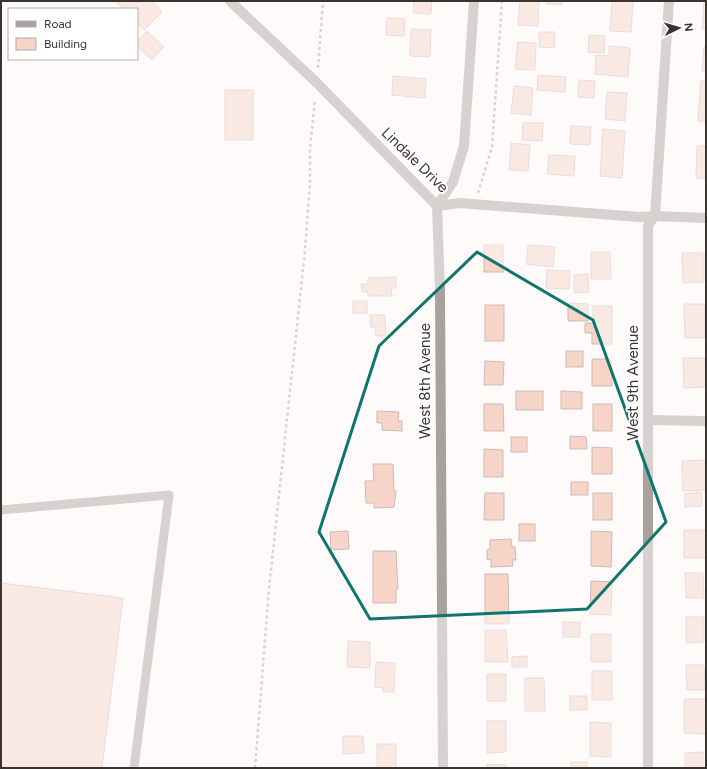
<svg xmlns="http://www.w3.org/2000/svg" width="707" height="769" font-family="Figtree,sans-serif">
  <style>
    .building { fill: #f6d5c8; stroke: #cbbbb5 }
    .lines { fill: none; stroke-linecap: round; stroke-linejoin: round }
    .path { stroke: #aaa5a3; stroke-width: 2.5; stroke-dasharray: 3 3; stroke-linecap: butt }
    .service { stroke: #a8a19e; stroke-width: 9 }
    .minor { stroke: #a8a19e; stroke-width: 10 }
    .marked { fill: none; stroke: #0f766e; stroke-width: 3; stroke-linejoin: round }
    .labels { text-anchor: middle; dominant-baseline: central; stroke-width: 4; stroke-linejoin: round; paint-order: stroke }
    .street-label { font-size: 15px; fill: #3a3431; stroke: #fff }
  </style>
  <rect width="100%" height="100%" fill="#fefaf9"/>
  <g class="building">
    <path d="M115,1H152L162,12L144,30L137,23V9H123Z"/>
    <path d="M414,1H432L431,14L413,13Z"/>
    <path d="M520,1H539L538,26L518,25Z"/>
    <path d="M546,1H562V5L546,4Z"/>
    <path d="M612,1H633L631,32L610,31Z"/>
    <path d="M704,1H706V29H702Z"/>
    <path d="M387,18L405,19L404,36L386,35Z"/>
    <path d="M411,29L431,30L430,57L410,56Z"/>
    <path d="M147,31L164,47L152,60L137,46V42Z"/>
    <path d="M539,32H555L554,48L539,47Z"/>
    <path d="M589,35L605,36L604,53L588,52Z"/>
    <path d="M518,42L536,43L535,70L515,69Z"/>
    <path d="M609,46L630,48L628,77L595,74L596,55L609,56Z"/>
    <path d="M704,47H706V72H702Z"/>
    <path d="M538,75L566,77L565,92L537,90Z"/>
    <path d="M393,76L426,79L425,98L392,95Z"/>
    <path d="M579,80L595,81L594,98L578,97Z"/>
    <path d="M701,81H706V122L698,121Z"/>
    <path d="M514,86L533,88L531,115L511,113Z"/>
    <rect x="225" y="90" width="28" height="50"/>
    <path d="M607,92L627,93L625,121L605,119Z"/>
    <path d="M523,123H543L542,141L522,140Z"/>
    <path d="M571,126L591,127L590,145L570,144Z"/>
    <path d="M603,129L625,131L622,178L600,176Z"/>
    <path d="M511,143L530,145L528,171L509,170Z"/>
    <path d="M697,146H706V179L696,178Z"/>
    <path d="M549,155L575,156L574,176L547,174Z"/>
    <rect x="484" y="245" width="19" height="27"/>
    <path d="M528,245L555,247L553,267L526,264Z"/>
    <path d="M591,252H610L611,279H591Z"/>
    <path d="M682,253H704V282L683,283Z"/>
    <path d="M547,270L570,271L569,289L546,288Z"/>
    <path d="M588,274L589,292L574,293V275Z"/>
    <path d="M396,277V288H391L392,296H368V292H362L361,284H368V278Z"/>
    <rect x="353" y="301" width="14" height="12"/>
    <path d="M568,303L588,304V321H568Z"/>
    <path d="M684,304H705V338H685Z"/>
    <rect x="485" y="305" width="19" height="36"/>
    <path d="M593,306H612V344H592V333H585V323H593Z"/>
    <path d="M370,315H385L386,336H376L375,327L371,328Z"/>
    <rect x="566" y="351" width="17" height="16"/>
    <path d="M683,358H705L706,387L684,388Z"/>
    <path d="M592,359H611L612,386H592Z"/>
    <path d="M485,361L504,362L503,385H484Z"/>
    <rect x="516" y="391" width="27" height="19"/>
    <path d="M561,391L582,392V409H561Z"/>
    <path d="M484,404H503L504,431H484Z"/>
    <rect x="593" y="404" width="19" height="27"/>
    <path d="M377,411L399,412L398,421H402V431L382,430V423H377Z"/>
    <path d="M570,436L586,437L587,449H570Z"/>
    <rect x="511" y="437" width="16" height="15"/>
    <path d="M592,447L612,448V474H592Z"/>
    <path d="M484,449L503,450V477H484Z"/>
    <path d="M706,460V490L683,491L682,461Z"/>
    <path d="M373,464H393L394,491H396L394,507L374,508V503H366L365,481H374Z"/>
    <rect x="571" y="482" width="17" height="13"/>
    <path d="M701,492L702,506L685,507V494Z"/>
    <path d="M485,493H504V520H484Z"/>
    <rect x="593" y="493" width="19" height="27"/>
    <rect x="519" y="524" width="16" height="17"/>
    <rect x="684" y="530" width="22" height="28"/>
    <path d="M348,531L349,549L331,550L330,532Z"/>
    <path d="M591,531L612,532L611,567L591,566Z"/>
    <path d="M511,539L512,547H515L516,560H512L513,566L491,567V559L487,560V550L490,549V540Z"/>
    <path d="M373,551H396L398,589H396V603H373Z"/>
    <path d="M685,573H703L704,598H686Z"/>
    <path d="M485,574H508L509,624H485Z"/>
    <path d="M591,581L612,582L611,615L590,614Z"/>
    <path d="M1,583L123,598L102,768H1Z"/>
    <path d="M686,617H704V642L686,643Z"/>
    <rect x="563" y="622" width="17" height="15"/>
    <path d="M485,630H506L508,662H485Z"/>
    <rect x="591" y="634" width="20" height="28"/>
    <path d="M348,641L370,642V668L347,667Z"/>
    <path d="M527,656V667H512V657Z"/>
    <path d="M376,662L395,663L394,692H383V688L375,687Z"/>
    <path d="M686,665H704L705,690H687Z"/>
    <rect x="592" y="671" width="20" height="29"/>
    <rect x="487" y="674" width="19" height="27"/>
    <path d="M525,678H544L545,711H525Z"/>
    <rect x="570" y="696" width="17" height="14"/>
    <path d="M684,699H706V734L684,733Z"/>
    <path d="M487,721H506V752L487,753Z"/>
    <path d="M590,722L611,723V757L590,756Z"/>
    <path d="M343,736H363L364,753L343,754Z"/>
    <rect x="377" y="744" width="19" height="24"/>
    <path d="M703,752V768H685V753Z"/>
    <rect x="571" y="762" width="16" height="6"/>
    <path d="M487,764L506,765V768H487Z"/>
  </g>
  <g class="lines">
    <g class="path">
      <path d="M318,68L323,1"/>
      <path d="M478,193L492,147L502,1"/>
      <path d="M255,768L269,589L305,250L310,182V149L315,99"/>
    </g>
    <path class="service" d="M1,510L169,495L134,768"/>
    <g class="minor">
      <path d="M230,1L317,83L437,206"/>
      <path d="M437,206L460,203L639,217L655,216L706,218"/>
      <path d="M648,420L706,421"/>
      <path d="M443,768L440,290L437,206L453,182L464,146L474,1"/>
      <path d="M648,768V225L655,216L669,1"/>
    </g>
  </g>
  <path d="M0 0H707V769H0ZM477,252L593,320L666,522L587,609L370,619L319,532L379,346Z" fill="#fefaf9" fill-opacity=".55" fill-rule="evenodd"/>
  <path class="marked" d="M477,252L593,320L666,522L587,609L370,619L319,532L379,346Z"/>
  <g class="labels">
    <g class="street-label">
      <text transform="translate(415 160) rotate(44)">Lindale Drive</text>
      <text transform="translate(425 381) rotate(-90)">West 8th Avenue</text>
      <text transform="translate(633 383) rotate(-90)">West 9th Avenue</text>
    </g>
  </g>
  <rect width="707" height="769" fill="none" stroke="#3a3431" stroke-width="4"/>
  <rect x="8" y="8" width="130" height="52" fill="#ffffff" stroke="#b0aead"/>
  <rect x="16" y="21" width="20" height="6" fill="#a8a19e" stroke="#b0aead"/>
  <text x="44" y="28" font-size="12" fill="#3a3431">Road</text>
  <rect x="16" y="38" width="20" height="12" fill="#f6d5c8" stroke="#b0aead"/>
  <text x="44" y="48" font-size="12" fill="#3a3431">Building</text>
  <g transform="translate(679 28) rotate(85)" stroke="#ffffff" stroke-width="3" paint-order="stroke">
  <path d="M0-3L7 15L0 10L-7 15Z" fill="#3a3431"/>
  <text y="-6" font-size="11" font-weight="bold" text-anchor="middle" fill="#3a3431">N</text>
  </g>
</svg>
